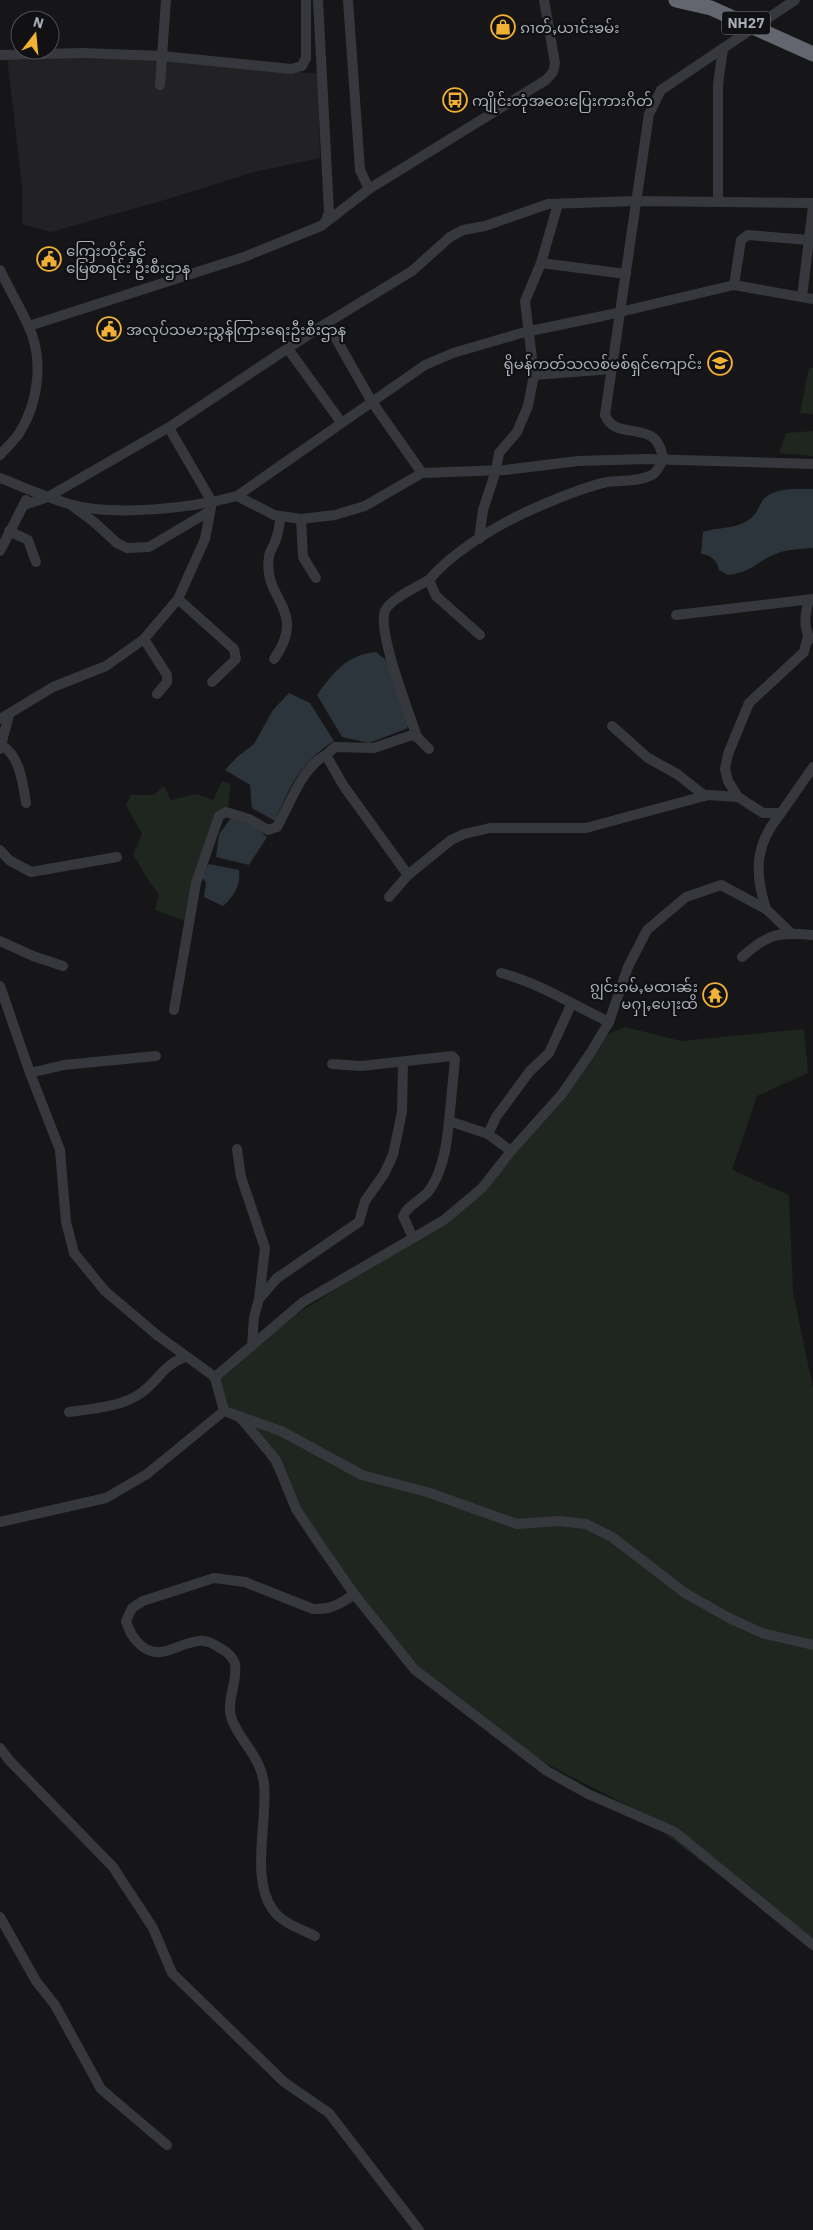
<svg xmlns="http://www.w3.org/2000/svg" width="813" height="2230" font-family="'IBM Plex Sans','Noto Sans Myanmar',sans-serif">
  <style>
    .built { fill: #222225 }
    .green { fill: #1e261f }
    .water { fill: #2c353c }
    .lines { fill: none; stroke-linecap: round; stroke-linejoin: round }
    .minor { stroke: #37383d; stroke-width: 10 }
    .highway { stroke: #63666e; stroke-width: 15 }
    .labels { text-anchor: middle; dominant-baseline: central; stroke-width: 4.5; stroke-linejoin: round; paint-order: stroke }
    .shield { fill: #111113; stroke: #7b7e86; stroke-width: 1 }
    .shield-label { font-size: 14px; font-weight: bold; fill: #a8adb8 }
    .poi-label { font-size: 15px; fill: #a8adb8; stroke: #111113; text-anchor: start }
  </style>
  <rect width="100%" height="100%" fill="#161618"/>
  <path class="built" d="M7,57L178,60L318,74L320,158L254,172L168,199L51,232L22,224V186Z"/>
  <g class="green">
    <path d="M809,368H813V414L800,413Z"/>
    <path d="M813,431V456L779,453L786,433Z"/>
    <path d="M222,781L231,784L227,813L210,835L190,923L155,910L159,894C148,882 143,868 133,855L142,834L126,805L131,795H154L164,786L171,800L197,794L213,800Z"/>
    <path d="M625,1027L681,1041L804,1029L808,1073L757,1096L732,1170L789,1195L793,1292L813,1388V1951L790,1929L630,1807L495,1737L386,1638L293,1503L252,1432L223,1414L209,1379L248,1346L448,1216L498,1165L574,1079L608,1034Z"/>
  </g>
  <g class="water">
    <path d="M790,489H813V548C802,549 788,549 778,553C758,560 753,572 728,575L719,570C717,560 711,555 701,554L703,532C715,528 736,528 745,522C768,510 750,494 790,489Z"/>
    <path d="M376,652L386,660L411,722L406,729L369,743L342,737L317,695C333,672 347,655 376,652Z"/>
    <path d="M289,693L310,703L334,741C300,763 290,785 275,821L252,808L250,785L225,770L237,757L254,744L273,710Z"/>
    <path d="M231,818L253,825L267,837L249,865L216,857L219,834Z"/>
    <path d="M209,864L239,870C241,884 234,897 223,906L204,897L206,883L201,875Z"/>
  </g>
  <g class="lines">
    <g class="minor">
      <path d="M318,0L329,212L326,220"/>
      <path d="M348,0L360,170L369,189"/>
      <path d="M0,55L83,53L162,56L291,69L302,66L306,58V0"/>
      <path d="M160,85L166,0"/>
      <path d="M718,202V85L723,48"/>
      <path d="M541,263L626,274"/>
      <path d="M0,270C9,289 20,307 28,325C44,358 39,401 20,432C15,440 7,447 0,455"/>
      <path d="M734,285L741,240L748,235L809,240"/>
      <path d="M802,297L813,206"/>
      <path d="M327,323L372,402L422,473"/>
      <path d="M29,326L244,257L321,226L369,189L546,80L553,72L555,63L544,0"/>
      <path d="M288,349L341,422"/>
      <path d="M534,375L612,369"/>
      <path d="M0,478C23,487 45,497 69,504C114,517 192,508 237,496L425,365L453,353L525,332L603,316L734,285L813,299"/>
      <path d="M237,496L274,515L301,519L335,515L365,506L422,473L505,470L578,461L646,459L813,464"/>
      <path d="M24,505L48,497L171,426L317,329L412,271L450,237L463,230L485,226L548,204L637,201L813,203"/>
      <path d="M71,505L94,522L117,543L127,548L149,547L210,511"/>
      <path d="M301,519L303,557L316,578"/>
      <path d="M9,531L28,540L36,562"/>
      <path d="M479,539L483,510L496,470L499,453L517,432L528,406L534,375L525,301L541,263L558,204"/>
      <path d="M0,551L26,500"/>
      <path d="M178,599L234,649L236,659L212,682"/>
      <path d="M809,600C805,614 803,626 810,639"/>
      <path d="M676,615L813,599"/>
      <path d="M480,635L436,596L429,580C454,550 505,520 542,505C563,496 585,487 607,482C622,480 638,482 652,475C657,472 660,465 663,460C658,415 617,444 605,415L649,114L661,90L795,0"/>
      <path d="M808,636L804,652L749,703L728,754L725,769L728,781L738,797L763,813H781L813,767"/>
      <path d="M144,639L167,675V682L157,694"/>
      <path d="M274,659C309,609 262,600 269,557C269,551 275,545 276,539C279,532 279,524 281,516"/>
      <path d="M0,719L53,687L106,666L144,639L178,599L205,539L212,502L169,428"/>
      <path d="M612,726L648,758L677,774L705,796"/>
      <path d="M417,737C409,712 377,632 385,611C389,600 418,586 429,580"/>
      <path d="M1,745C20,755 23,784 26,803"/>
      <path d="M0,749L9,715"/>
      <path d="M0,850L9,860L31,872L117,857"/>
      <path d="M408,875L343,785L326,755L335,747L374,748L412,735L417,737L429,749"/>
      <path d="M389,897L408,875L451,840L464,834L490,828H586L708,795L738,797"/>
      <path d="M766,909C754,871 755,844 781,813"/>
      <path d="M0,941L33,956L63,966"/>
      <path d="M742,957C769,933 778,932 813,935"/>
      <path d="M501,973C539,983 573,1005 609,1022"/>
      <path d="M0,986L30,1073L60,1150L66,1222L74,1253L105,1291L157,1335L215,1377L224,1411L147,1474L106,1498L0,1522"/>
      <path d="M174,1010L196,883L219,816L226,812L249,819L268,830L277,827C290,804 302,767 326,755"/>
      <path d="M332,1064L361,1066L452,1056L455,1059L449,1121L488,1134L511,1151"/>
      <path d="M30,1073L64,1065L156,1056"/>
      <path d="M488,1134L496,1117L530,1071L549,1053L571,1005"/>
      <path d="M237,1149L241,1177L265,1248L259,1299L254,1317L252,1346"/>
      <path d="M413,1238L403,1216C407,1206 421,1200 428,1192C443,1173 447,1144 449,1121"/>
      <path d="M259,1299L277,1278L359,1222L365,1201L384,1174L393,1155L402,1112L403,1062"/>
      <path d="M215,1377L303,1302L444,1220L482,1188L511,1151L562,1094L591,1052L609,1022L628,967L647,930L686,897L721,885L766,909L791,933"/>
      <path d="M224,1411L281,1431L362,1475L427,1492L517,1524L559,1521L586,1524L612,1537L685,1593L729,1618L762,1633L813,1645"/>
      <path d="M69,1412C91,1409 122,1407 141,1393C158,1381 163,1365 185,1357"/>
      <path d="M239,1416L276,1460L296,1509L318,1542L354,1594L414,1669L547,1771L588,1794L675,1832L813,1945"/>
      <path d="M0,1748L9,1760L113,1867L153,1928L172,1973L284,2082L329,2113L419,2230"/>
      <path d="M0,1917L36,1981L55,2005L101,2089L167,2145"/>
      <path d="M315,1936C301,1929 282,1923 273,1910C250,1879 268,1820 264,1784C261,1757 242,1744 232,1720C225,1702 238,1683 235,1664C233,1657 226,1651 220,1648C214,1644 206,1640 199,1641C187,1642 177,1648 166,1651C145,1657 131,1638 126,1621L132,1608L143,1601L214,1578L245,1582L313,1609C330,1610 341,1604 354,1594"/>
    </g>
    <path class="highway" d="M676,0L711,8L813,54"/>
  </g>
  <defs>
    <g id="shop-ring" transform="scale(1.25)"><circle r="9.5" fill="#111113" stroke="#f2b134" stroke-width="1.5"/><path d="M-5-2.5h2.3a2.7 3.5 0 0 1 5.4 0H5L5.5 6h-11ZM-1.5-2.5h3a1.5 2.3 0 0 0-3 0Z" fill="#f2b134"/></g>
    <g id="bus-ring" transform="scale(1.25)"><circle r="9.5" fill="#111113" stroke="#f2b134" stroke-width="1.5"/><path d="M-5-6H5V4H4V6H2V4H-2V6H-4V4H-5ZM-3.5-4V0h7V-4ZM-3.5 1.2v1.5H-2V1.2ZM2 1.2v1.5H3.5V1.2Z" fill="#f2b134"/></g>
    <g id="civic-ring" transform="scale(1.25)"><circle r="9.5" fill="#111113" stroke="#f2b134" stroke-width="1.5"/><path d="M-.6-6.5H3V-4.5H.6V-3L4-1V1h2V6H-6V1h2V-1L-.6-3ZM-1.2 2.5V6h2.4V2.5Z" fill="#f2b134"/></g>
    <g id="school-ring" transform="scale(1.25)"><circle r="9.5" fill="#111113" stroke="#f2b134" stroke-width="1.5"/><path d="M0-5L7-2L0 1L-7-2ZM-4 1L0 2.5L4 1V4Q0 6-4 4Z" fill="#f2b134"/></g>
    <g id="temple-ring" transform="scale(1.25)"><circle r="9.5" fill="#111113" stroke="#f2b134" stroke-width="1.5"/><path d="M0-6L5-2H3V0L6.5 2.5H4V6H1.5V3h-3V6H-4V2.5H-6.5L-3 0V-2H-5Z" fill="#f2b134"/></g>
  </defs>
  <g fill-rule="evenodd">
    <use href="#shop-ring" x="503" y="27"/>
    <use href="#bus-ring" x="455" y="100"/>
    <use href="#civic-ring" x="49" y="259"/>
    <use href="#civic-ring" x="109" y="329"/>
    <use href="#school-ring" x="720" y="363"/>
    <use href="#temple-ring" x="715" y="995"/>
  </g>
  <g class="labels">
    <rect class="shield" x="722" y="11.5" width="48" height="23" rx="4"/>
    <g class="shield-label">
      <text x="746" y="23">NH27</text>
    </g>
    <g class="poi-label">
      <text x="520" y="27">ၵၢတ်ႇယၢင်းၶမ်း</text>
      <text x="472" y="100">ကျိုင်းတုံအဝေးပြေးကားဂိတ်</text>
      <text x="66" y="250">ကြေးတိုင်နှင့်<tspan x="66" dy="17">မြေစာရင်း ဦးစီးဌာန</tspan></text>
      <text x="126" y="329">အလုပ်သမားညွှန်ကြားရေးဦးစီးဌာန</text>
      <text x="702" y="363" text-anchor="end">ရိုမန်ကတ်သလစ်မစ်ရှင်ကျောင်း</text>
      <text x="698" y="986" text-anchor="end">ၵျွင်းၵမ်ႇမထၢၼ်း<tspan x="698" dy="17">မႁႃႇပေႃးထိ</tspan></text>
    </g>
  </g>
  <g transform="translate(35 35) rotate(16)"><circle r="24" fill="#111113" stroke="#4d4f55"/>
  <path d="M0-4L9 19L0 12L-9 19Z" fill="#f2b134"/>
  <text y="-8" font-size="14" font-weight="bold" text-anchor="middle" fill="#a8adb8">N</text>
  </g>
</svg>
